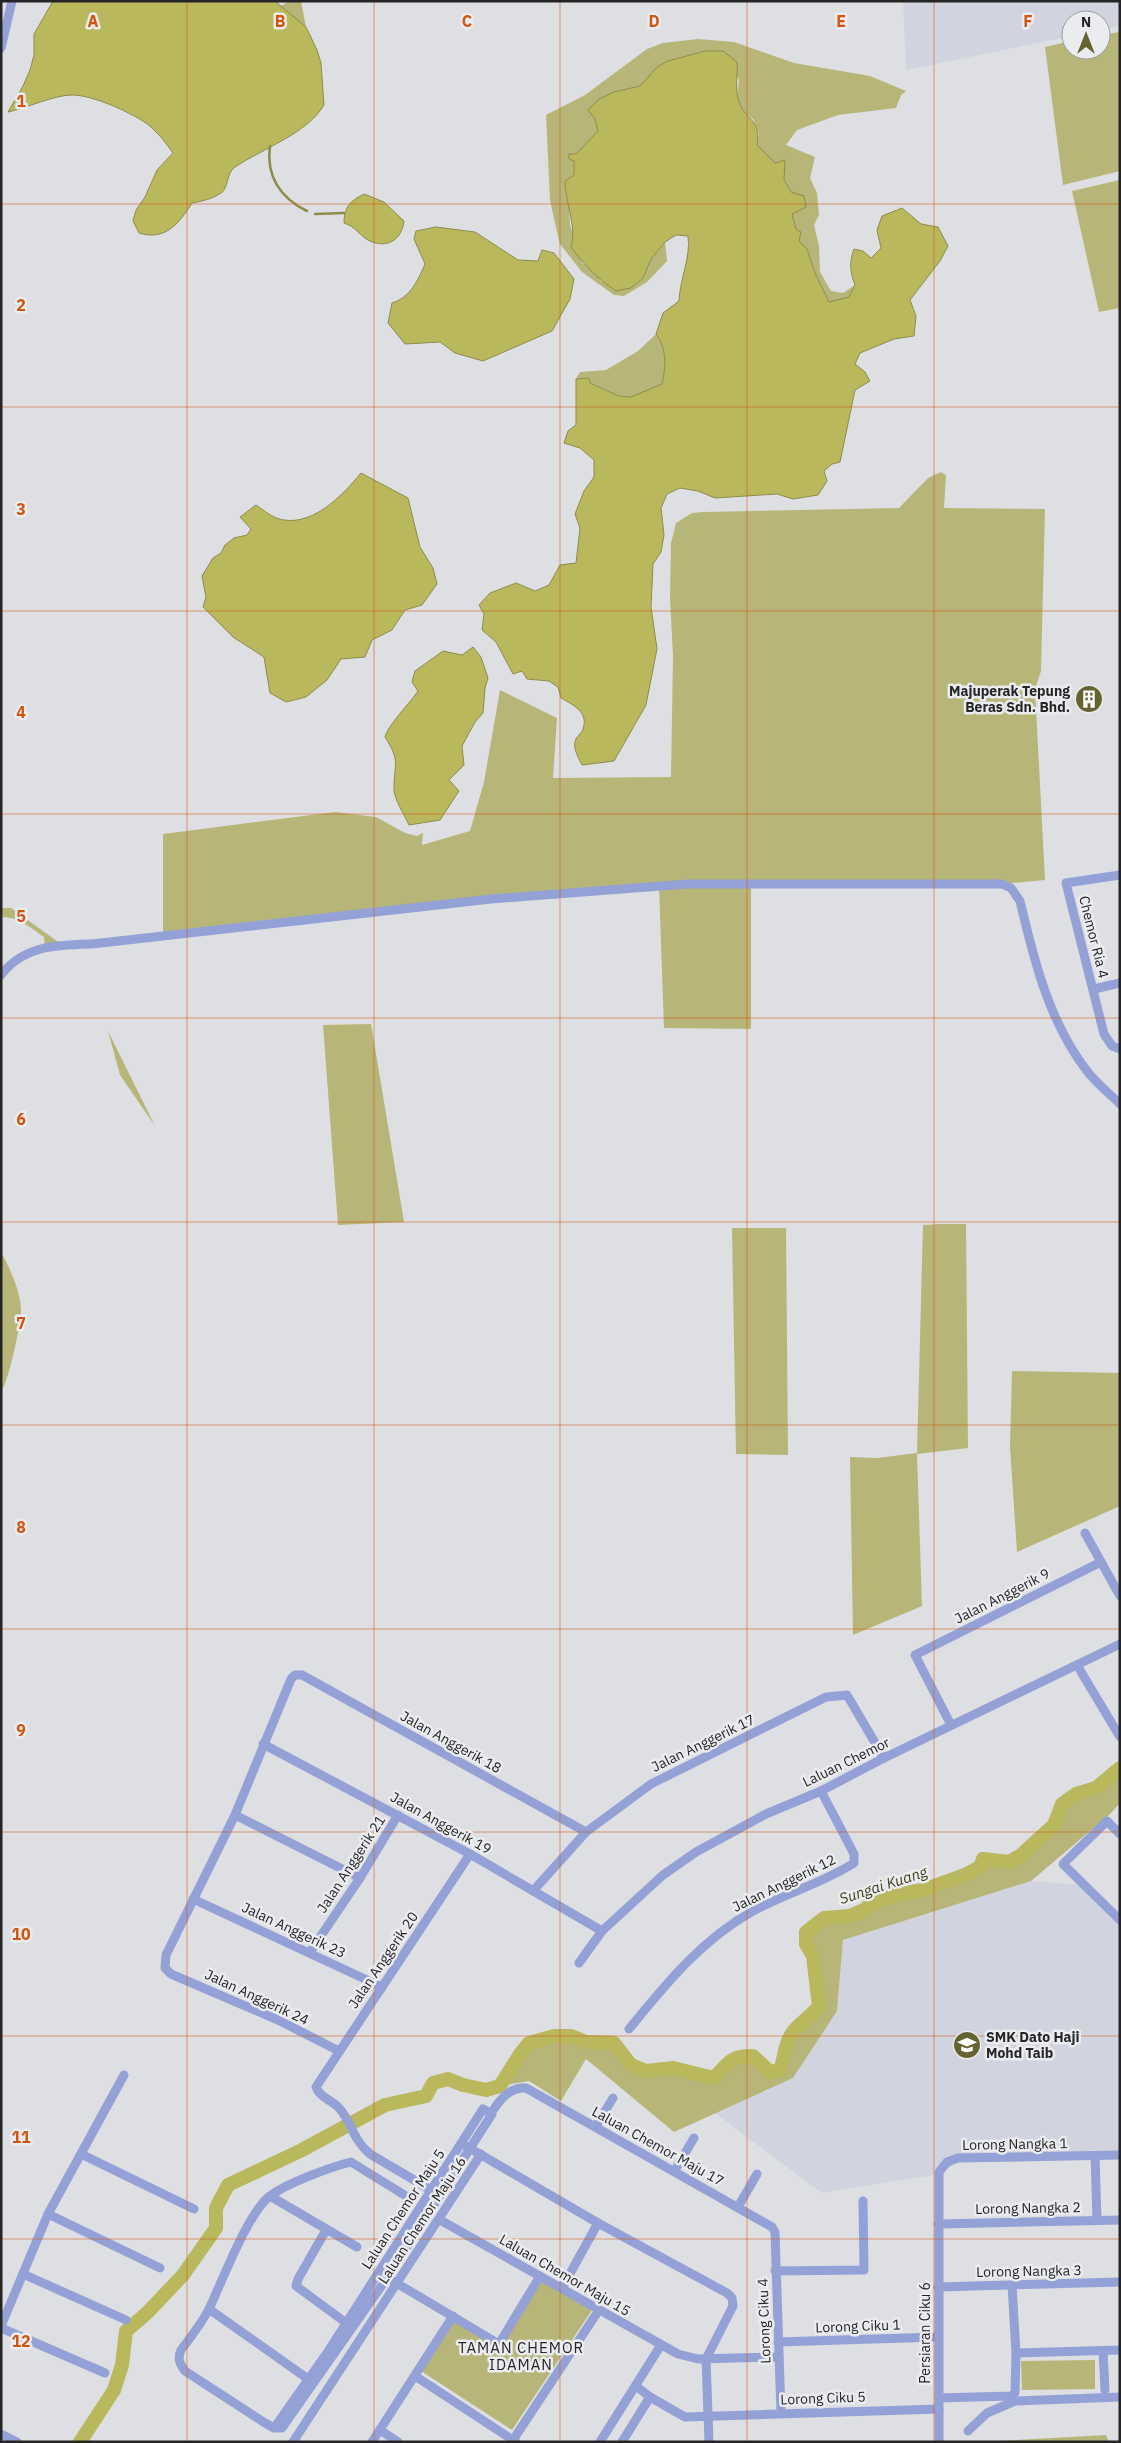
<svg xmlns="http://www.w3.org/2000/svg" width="1121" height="2443" font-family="'IBM Plex Sans',sans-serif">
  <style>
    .built { fill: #d1d3de }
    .green { fill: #b7b678 }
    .water { fill: #bab85c; stroke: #8d8c4c }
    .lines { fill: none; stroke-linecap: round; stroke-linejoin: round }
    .stream { stroke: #8d8c4c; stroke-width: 2.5 }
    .river { stroke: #bab85c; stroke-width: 14 }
    .minor { stroke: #94a1d6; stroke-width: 9 }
    .grid { fill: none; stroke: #d4540f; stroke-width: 1; stroke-opacity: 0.55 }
    .labels { text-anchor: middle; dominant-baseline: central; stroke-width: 5; stroke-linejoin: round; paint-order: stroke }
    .poi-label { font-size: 14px; font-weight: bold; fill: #252526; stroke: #ebecf0; text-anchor: end }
    .street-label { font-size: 14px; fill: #252526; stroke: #ebecf0 }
    .water-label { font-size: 15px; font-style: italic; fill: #403e17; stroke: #ebecf0 }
    .neighbourhood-label { font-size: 15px; letter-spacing: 1px; fill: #252526; stroke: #ebecf0 }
    .grid-label { font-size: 16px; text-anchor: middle; font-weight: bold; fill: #d4540f; stroke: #ebecf0; stroke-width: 5; stroke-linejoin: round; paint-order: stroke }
  </style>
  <rect width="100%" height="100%" fill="#dedfe2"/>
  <g class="built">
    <path d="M903,1H1120V26L1101,30V20H1071V36L906,70Z"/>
    <path d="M1031,1881L1080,1885L1120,1924V2155L967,2156L940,2174L822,2193L715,2113L793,2078L837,2011L843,1940Z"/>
  </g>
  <g class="green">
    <path d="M289,1H301L306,27L281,6Z"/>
    <path d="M1120,32V171L1063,185L1045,47L1071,41V50H1101V35Z"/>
    <path d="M698,39L734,42L794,63L870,76L906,91L901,95L896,108L838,115L797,130L786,145L815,157L810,178L817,193L819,215L814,225L819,246L820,272L831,291L843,293L855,285L849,298L829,302L815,273L807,249L799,241L792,214L791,192L784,180L785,160L775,163L757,145L759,133L753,119L742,111L737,95L739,80L723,51H705L668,61L657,67L640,86L614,92L595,119L599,130L576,154H569V159L574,160V175L565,182V190L569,199L570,225L582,263L590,267L601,281L643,278L651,259L665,242L667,261L647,282L624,296L614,295L582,272L560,244L555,223L550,200L546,115L585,95L647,49L663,43Z"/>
    <path d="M1120,180V308L1099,312L1072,191Z"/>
    <path d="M656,334C667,349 666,366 662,384L631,397L620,396L590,383L589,378L576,379L580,372L606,370L638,351Z"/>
    <path d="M941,472L946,475L944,508L1045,509L1041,671L1035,689L1045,880L1002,884L751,883V1029L664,1028L659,886L163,935V834L335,812L376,817L405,833L417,836L423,833L422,845L470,831L484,782L500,690L557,718L553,778L671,777L673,656L670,598L671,543L676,523L692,513L703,512L899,508L928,478Z"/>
    <path d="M1,908H11L61,944L45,947L44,937C31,928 18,916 1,917Z"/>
    <path d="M371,1024L404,1222L338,1225L323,1025Z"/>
    <path d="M108,1031L155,1126L120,1075Z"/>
    <path d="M941,1224H966L968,1448L917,1454L922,1606L853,1635L850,1457L877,1458L917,1453L923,1225Z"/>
    <path d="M732,1228H786L788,1455L736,1454Z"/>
    <path d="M1,1252C10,1268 21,1293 21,1311C21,1323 8,1384 1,1391Z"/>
    <path d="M1012,1371L1120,1373V1506L1017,1552L1010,1447Z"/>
    <path d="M1120,1767V1803L1110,1814L1031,1881L843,1940L837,2011L793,2078L674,2132L586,2059L561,2101L529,2081L500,2086L520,2054L529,2043L554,2036H571L586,2042L614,2043L631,2065L646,2071L673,2068L714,2078C729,2063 729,2056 753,2056L770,2072L780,2070C784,2060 784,2049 789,2039C795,2025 810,2018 819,2006L813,1956L806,1944V1932L824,1918L850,1916L864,1910L874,1902L895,1895L923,1890L967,1874L980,1867L983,1859L1009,1862L1021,1855L1053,1825L1062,1804L1076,1794L1096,1788Z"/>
    <path d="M542,2279L592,2310L512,2430L421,2371L454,2321L499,2347Z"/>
    <path d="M1095,2360V2389L1022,2390L1021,2361Z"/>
    <path d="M1106,2435L1109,2442H980Z"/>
  </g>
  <g class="water">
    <path d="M53,1H275L306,27L317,50L321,63L324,105C308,133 262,149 235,167C226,173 229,188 221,193C212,199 203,201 192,203C179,224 165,241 139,233L133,221L136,210L145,197L157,170L173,153C166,143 159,134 150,126C133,113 93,95 72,95C54,95 27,108 8,112L23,86L30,70L34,55V34Z"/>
    <path d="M705,51H723L737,62C738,73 735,90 738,98C743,121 762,117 757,145L775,163L785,160L784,180L791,192L804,196L806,207L792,214L796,229L801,232L799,241L807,249L815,273L829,302L849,297L855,285C850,272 849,262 854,249L863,251L871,258L881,248L877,230L882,216L902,208L921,224L938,227L948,246L940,261L910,300L916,316L914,336L894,339L860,353L855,364L865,372L870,381L855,390L840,462L832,464L824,471L827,481L818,495L793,499L777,494L715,498L698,491L680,488L667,494L661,508L664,535L661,552L653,564L651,607L657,649L654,664L646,705L614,761L582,765C578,757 572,747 576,739C578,735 582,733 583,729C589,712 573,705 561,698L558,687L549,681L527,679L522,671L513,674L496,642L482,630L484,614L479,605L490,593L516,583L535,591L549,585L560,565L576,563L580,528L575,514L584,491L594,477V460L580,448L564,443L568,431L576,425V379L589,378L590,383L619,396L631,397L662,384C666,366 667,349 656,334L663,313L679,301C680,278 691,258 688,236L676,235L665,242L651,259L643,278L631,288L616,291C598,279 583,264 571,247C577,226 565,202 565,181L574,175V161L569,159V154H576L598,131L595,119L588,110L599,99L614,92L640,86L657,67L668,61Z"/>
    <path d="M364,194L384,202L404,221C402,239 388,249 370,241C360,237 357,227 344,223C344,207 350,201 364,194Z"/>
    <path d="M436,227L475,232L518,260L538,261L542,250L554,253L574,279L570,299L552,331L483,361L455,353L440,342L405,344L388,323L392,303C411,297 418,280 425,264L414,239L416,231Z"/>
    <path d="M361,473L408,498L420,547L433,568L437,584L422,605L405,610L392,630L372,640L365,657L341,659L327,680L306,697L286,702L270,693L264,657L233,637L203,607L206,597L202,576L213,558L221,553L225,545L234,538L247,535L251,529L240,517L256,505C262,509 269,515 276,518C310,530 342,496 361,473Z"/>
    <path d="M473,647L481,657L488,678L485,688L483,713L475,722L462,746L464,765L449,780L459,791L440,820L409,825C404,814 394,799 394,789C394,763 401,762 385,737C388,725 410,703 418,691L412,682L415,671L443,651L462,655Z"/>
  </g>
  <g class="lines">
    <g class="stream">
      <path d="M270,146C266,176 280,198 307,211"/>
      <path d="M315,214L344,213"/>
    </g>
    <path class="river" d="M80,2442L114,2390L122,2365L126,2331L147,2313L183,2275L216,2228V2208L228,2185L302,2150L385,2105L426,2096L433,2083L448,2079L463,2085L486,2090L500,2086L520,2054L529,2043L554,2036H571L586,2042L614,2043L631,2065L646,2071L673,2068L714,2078C729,2063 729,2056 753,2056L770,2072L780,2070C784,2060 784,2049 789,2039C795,2025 810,2018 819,2006L813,1956L806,1944V1932L824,1918L850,1916L864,1910L874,1902L895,1895L923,1890L967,1874L980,1867L983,1859L1009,1862L1021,1855L1054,1825L1062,1804L1076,1794L1096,1788L1120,1768"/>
    <g class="minor">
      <path d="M1,48L12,1"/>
      <path d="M1120,875L1066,883L1104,1034L1112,1046L1120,1049"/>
      <path d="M1,975C24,945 58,945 92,944L491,899L687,884H1002L1011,888L1020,901C1034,960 1049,1022 1087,1071C1096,1083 1109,1093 1120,1104"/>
      <path d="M1094,989L1120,983"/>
      <path d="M1085,1533L1120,1596"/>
      <path d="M1077,1665L1120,1737"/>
      <path d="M951,1725L915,1655L1101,1562"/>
      <path d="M263,1744L470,1854L602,1931"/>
      <path d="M235,1815L360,1878"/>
      <path d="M1120,1834L1107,1821L1063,1864L1120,1920"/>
      <path d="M533,1891L586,1832L651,1784L826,1697L847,1695L884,1758"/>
      <path d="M193,1899L382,1987"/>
      <path d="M310,1952L360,1878L398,1815"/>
      <path d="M579,1963L602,1931L663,1875L696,1852L766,1814L821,1791L884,1758L1120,1644"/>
      <path d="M629,2029C666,1984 701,1940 753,1911C786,1893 823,1883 854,1863V1854L821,1791"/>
      <path d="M339,2051L278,2020L171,1974L165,1968L166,1955L235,1815L291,1679L295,1675H302L586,1832"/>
      <path d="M494,2109C502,2097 511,2087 526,2088L772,2227L775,2232L781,2413"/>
      <path d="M596,2126L613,2098"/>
      <path d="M466,2146L598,2223L727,2293L732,2298L733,2306L706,2359L709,2442"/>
      <path d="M81,2154L194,2209"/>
      <path d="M1095,2156L1097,2220"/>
      <path d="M675,2170L694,2138"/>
      <path d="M431,2190L370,2154C352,2139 352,2122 339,2108C332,2100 320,2098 316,2087L470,1854"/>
      <path d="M270,2196L357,2247"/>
      <path d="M738,2207L757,2174"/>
      <path d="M48,2214L160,2268"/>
      <path d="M440,2220L678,2354L698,2359L779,2357"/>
      <path d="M938,2224L1120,2220"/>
      <path d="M326,2230L298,2279L296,2286L349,2325"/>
      <path d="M775,2271L864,2270L863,2201"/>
      <path d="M23,2274L126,2320"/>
      <path d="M393,2281L499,2344L540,2276"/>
      <path d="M938,2287L1120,2282"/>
      <path d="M562,2288L598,2223"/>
      <path d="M209,2309L311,2381"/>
      <path d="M1,2326L48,2214L124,2075"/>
      <path d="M1,2328L105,2373"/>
      <path d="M778,2342L938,2337"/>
      <path d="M1103,2351L1105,2390"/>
      <path d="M1016,2353L1120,2350"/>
      <path d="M415,2376L516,2442"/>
      <path d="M650,2397L685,2417L939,2409"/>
      <path d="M939,2398L1011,2396L1015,2393L1016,2353L1012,2285"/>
      <path d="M274,2428L329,2350L483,2109L492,2114L387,2278L282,2428H274L265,2423L185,2371C180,2364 177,2359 181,2350C191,2337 201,2324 209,2309C222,2282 248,2212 270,2196C287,2183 331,2167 351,2162L406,2196"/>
      <path d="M380,2430L398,2442"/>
      <path d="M968,2431L987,2413L1015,2401L1120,2397"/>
      <path d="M1,2434L17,2442"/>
      <path d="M513,2440L599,2310"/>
      <path d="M293,2442L481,2154"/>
      <path d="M372,2442L453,2316"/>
      <path d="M600,2442L661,2345"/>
      <path d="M622,2442L650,2397L636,2386"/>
      <path d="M939,2442V2172L947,2162L958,2158L1120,2155"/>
    </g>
  </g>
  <path class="grid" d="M187,1V2442M374,1V2442M560,1V2442M747,1V2442M934,1V2442M1,204H1120M1,407H1120M1,611H1120M1,814H1120M1,1018H1120M1,1222H1120M1,1425H1120M1,1629H1120M1,1832H1120M1,2036H1120M1,2239H1120"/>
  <defs>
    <g id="building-disc" transform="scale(1.4375)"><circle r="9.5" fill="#656330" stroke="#ebecf0"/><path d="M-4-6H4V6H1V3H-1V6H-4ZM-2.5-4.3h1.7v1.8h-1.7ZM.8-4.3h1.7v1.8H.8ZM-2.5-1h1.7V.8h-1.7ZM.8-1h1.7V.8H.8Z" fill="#fff"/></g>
    <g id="school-disc" transform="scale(1.4375)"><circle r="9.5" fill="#656330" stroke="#ebecf0"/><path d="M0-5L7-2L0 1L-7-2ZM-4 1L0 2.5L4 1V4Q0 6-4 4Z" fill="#fff"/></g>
  </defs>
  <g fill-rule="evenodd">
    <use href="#building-disc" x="1089" y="699"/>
    <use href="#school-disc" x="967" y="2045"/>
  </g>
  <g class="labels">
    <g class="poi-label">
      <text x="1070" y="691">Majuperak Tepung<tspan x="1070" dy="16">Beras Sdn. Bhd.</tspan></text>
      <text x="986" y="2037" text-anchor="start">SMK Dato Haji<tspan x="986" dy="16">Mohd Taib</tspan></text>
    </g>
    <g class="street-label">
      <text transform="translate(1094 937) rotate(76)">Chemor Ria 4</text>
      <text transform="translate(1002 1596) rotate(-27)">Jalan Anggerik 9</text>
      <text transform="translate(451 1742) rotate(29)">Jalan Anggerik 18</text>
      <text transform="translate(703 1743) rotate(-26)">Jalan Anggerik 17</text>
      <text transform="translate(846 1762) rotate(-26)">Laluan Chemor</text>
      <text transform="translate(441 1823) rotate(29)">Jalan Anggerik 19</text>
      <text transform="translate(351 1864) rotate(-57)">Jalan Anggerik 21</text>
      <text transform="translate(784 1883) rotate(-26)">Jalan Anggerik 12</text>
      <text transform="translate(294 1930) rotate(25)">Jalan Anggerik 23</text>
      <text transform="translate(383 1960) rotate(-56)">Jalan Anggerik 20</text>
      <text transform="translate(257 1997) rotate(25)">Jalan Anggerik 24</text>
      <text transform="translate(1015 2144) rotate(-1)">Lorong Nangka 1</text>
      <text transform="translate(658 2146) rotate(29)">Laluan Chemor Maju 17</text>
      <text transform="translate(1028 2208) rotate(-1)">Lorong Nangka 2</text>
      <text transform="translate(403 2209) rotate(-57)">Laluan Chemor Maju 5</text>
      <text transform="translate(422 2220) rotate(-57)">Laluan Chemor Maju 16</text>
      <text transform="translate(1029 2271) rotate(-1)">Lorong Nangka 3</text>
      <text transform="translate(565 2275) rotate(30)">Laluan Chemor Maju 15</text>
      <text transform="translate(764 2321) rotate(-92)">Lorong Ciku 4</text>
      <text transform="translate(858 2326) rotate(-2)">Lorong Ciku 1</text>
      <text transform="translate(925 2333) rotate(-90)">Persiaran Ciku 6</text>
      <text transform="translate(823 2398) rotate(-2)">Lorong Ciku 5</text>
    </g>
    <g class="water-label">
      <text transform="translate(883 1885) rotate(-18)">Sungai Kuang</text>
    </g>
    <g class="neighbourhood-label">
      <text x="521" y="2347">TAMAN CHEMOR<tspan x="521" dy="17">IDAMAN</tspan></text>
    </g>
  </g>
  <g class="grid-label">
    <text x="93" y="27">A</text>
    <text x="280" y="27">B</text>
    <text x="467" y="27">C</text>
    <text x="654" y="27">D</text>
    <text x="841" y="27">E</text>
    <text x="1028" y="27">F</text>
    <text x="21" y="107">1</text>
    <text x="21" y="311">2</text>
    <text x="21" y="515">3</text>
    <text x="21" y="718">4</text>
    <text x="21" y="922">5</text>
    <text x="21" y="1125">6</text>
    <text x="21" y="1329">7</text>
    <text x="21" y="1533">8</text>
    <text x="21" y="1736">9</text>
    <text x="21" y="1940">10</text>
    <text x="21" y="2143">11</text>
    <text x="21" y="2347">12</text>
  </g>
  <rect width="1121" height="2443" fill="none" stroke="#252526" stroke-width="5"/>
  <g transform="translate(1086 35)"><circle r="24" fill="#ebecf0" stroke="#9c9c9f"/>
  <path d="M0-4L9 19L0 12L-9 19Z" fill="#656330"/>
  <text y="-8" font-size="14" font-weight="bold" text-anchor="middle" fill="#252526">N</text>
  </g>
</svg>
